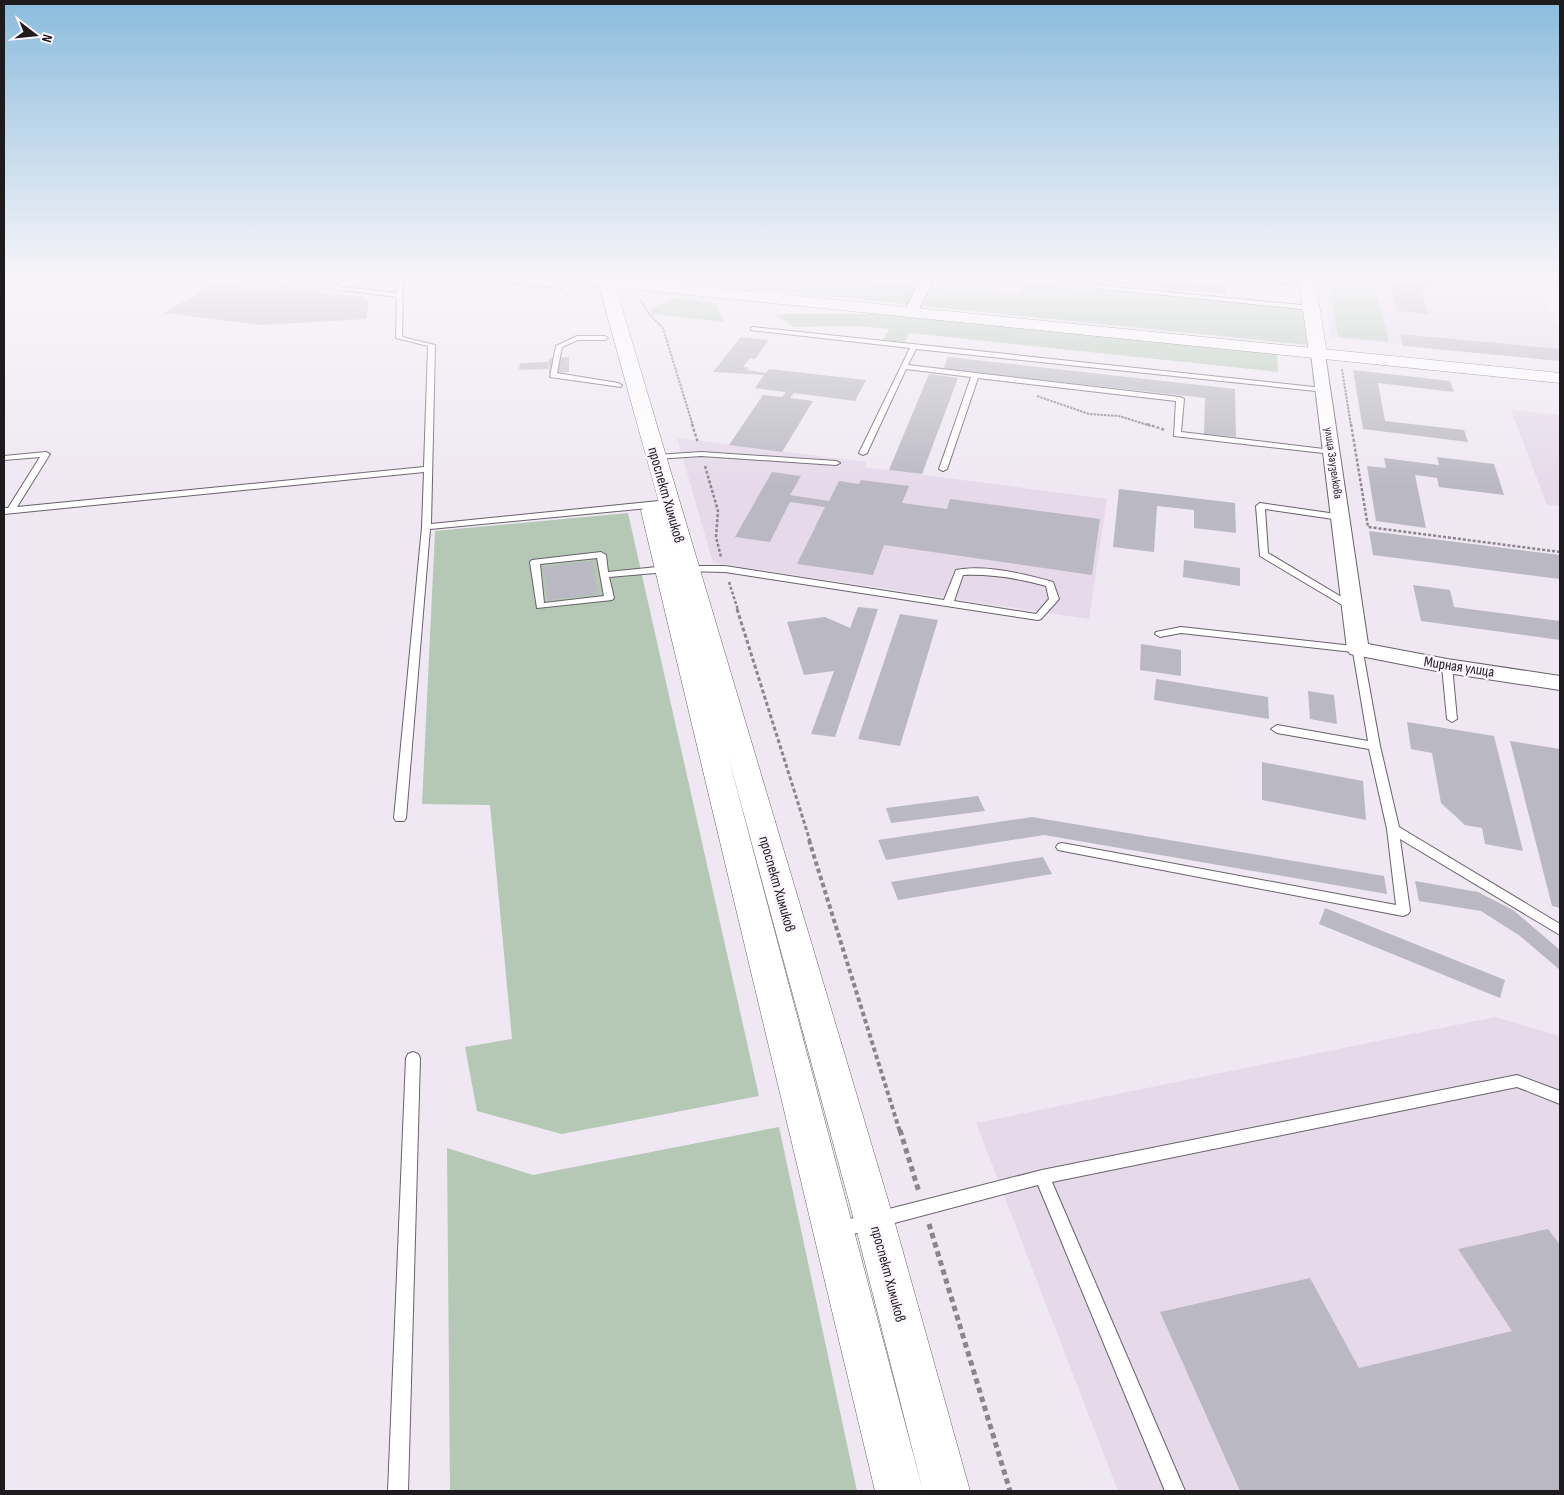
<svg xmlns="http://www.w3.org/2000/svg" width="1564" height="1495" font-family="'Sofia Sans Condensed',sans-serif">
  <style>
    .built { fill: #e6daea }
    .green { fill: #b4c8b5 }
    .building { fill: #bab8c3 }
    .lines { fill: none; stroke-linecap: round; stroke-linejoin: round }
    .service-casing { stroke: #68616a; stroke-width: 2 }
    .minor-casing { stroke: #68616a; stroke-width: 2 }
    .tertiary-casing { stroke: #68616a; stroke-width: 1 }
    .secondary-casing { stroke: #68616a; stroke-width: 1 }
    .primary-casing { stroke: #68616a; stroke-width: 1 }
    .path-far4 { stroke: #8a858c; stroke-width: 2; stroke-dasharray: 2.5 1; stroke-linecap: butt }
    .path-far3 { stroke: #8a858c; stroke-width: 2.5; stroke-dasharray: 3 2; stroke-linecap: butt }
    .path-far2 { stroke: #8a858c; stroke-width: 3; stroke-dasharray: 4 2.5; stroke-linecap: butt }
    .path-far1 { stroke: #8a858c; stroke-width: 4; stroke-dasharray: 4.5 3; stroke-linecap: butt }
    .path { stroke: #8a858c; stroke-width: 5; stroke-dasharray: 5.5 4; stroke-linecap: butt }
    .service { fill: #fff; fill-rule: evenodd }
    .minor { fill: #fff; fill-rule: evenodd }
    .tertiary { fill: #fff; fill-rule: evenodd }
    .secondary { fill: #fff; fill-rule: evenodd }
    .primary { fill: #fff; fill-rule: evenodd }
    .labels { text-anchor: middle; dominant-baseline: central; stroke-width: 4.5; stroke-linejoin: round; paint-order: stroke }
    .far-street-label { font-size: 12px; fill: #1e1b1f; stroke: #fdf5ff }
    .street-label { font-size: 15px; fill: #1e1b1f; stroke: #fdf5ff }
  </style>
  <rect width="100%" height="100%" fill="#efe8f2"/>
  <g class="built">
    <path d="M1322,278H1560V293L1541,294L1560,331V361L1331,338Z"/>
    <path d="M1511,410L1560,415V506L1547,505Z"/>
    <path d="M677,438L867,462L865,467L1107,499L1089,619L713,563Z"/>
    <path d="M1495,1017L1560,1036V1491H1118L976,1123Z"/>
  </g>
  <g class="green">
    <path d="M648,278H833L917,286L908,304Z"/>
    <path d="M1328,278H1373L1389,342L1338,337Z"/>
    <path d="M1021,283L1302,310L1307,345L923,306L933,287L1017,295Z"/>
    <path d="M674,298L715,303L724,322L652,314L650,309Z"/>
    <path d="M773,314H877L1277,354L1278,372L909,333L905,342L883,340L889,329L859,326L794,327Z"/>
    <path d="M628,513L759,1096L562,1134L477,1111L465,1047L512,1039L490,805L422,804L435,531Z"/>
    <path d="M779,1127L857,1491H450L447,1148L533,1175Z"/>
  </g>
  <g class="building">
    <path d="M1110,278H1151L1226,285V294L1109,283Z"/>
    <path d="M1388,278H1417L1419,284L1427,278H1442L1421,293L1429,314L1397,311Z"/>
    <path d="M1528,278H1560V290Z"/>
    <path d="M214,284L273,290L279,286L320,290L317,292L364,297L369,300L366,319L260,325L164,313Z"/>
    <path d="M1400,334L1560,349V361L1403,346Z"/>
    <path d="M741,337L769,340L755,359L750,358L743,367L749,368L747,370L766,373L769,369L866,380L855,401L794,393L790,398L813,401L782,452L729,445L763,395L782,397L786,392L755,388L764,375L713,372Z"/>
    <path d="M569,357V372L549,373V358Z"/>
    <path d="M948,357L1235,389L1236,437L1204,434L1205,398L943,369Z"/>
    <path d="M549,362L548,369L519,370L520,363Z"/>
    <path d="M1353,370L1450,381L1454,392L1378,383L1385,421L1464,430L1468,442L1363,429Z"/>
    <path d="M929,374L958,378L922,474L889,470Z"/>
    <path d="M1437,457L1494,464L1504,495L1439,487L1437,478L1415,475L1426,528L1376,521L1367,466L1386,468L1384,458L1439,465Z"/>
    <path d="M772,472L801,476L790,495L829,501L839,481L859,484L861,480L909,486L902,503L947,509L950,499L1100,519L1092,575L884,545L873,575L797,564L825,507L790,502L770,542L735,537Z"/>
    <path d="M1119,489L1235,503L1236,533L1194,528V510L1157,506L1154,552L1113,547Z"/>
    <path d="M1369,531L1560,555V579L1373,555Z"/>
    <path d="M1184,560L1240,568V586L1183,577Z"/>
    <path d="M592,561L598,594L548,600L543,567Z"/>
    <path d="M1413,585L1450,590L1454,607L1560,621V640L1421,621Z"/>
    <path d="M858,607L878,609L835,737L811,734L834,671L804,675L787,622L825,617L850,628Z"/>
    <path d="M900,614L938,620L900,746L858,739Z"/>
    <path d="M1141,644L1181,650V676L1140,670Z"/>
    <path d="M1156,679L1268,697L1269,719L1154,700Z"/>
    <path d="M1308,691L1334,695L1337,724L1310,719Z"/>
    <path d="M1407,722L1494,736L1523,851L1485,844L1482,828L1465,825L1441,803L1432,753L1411,749Z"/>
    <path d="M1510,741L1560,749V908L1552,906Z"/>
    <path d="M1262,762L1363,781L1366,820L1262,800Z"/>
    <path d="M978,796L985,811L891,823L886,808Z"/>
    <path d="M1032,817L1384,876L1387,894L1044,835L886,860L878,840Z"/>
    <path d="M1043,857L1052,874L898,900L891,882Z"/>
    <path d="M1415,881L1478,892L1513,910L1560,950V970L1520,936L1481,911L1419,901Z"/>
    <path d="M1325,908L1505,980L1500,998L1319,924Z"/>
    <path d="M1548,1229L1560,1245V1491H1240L1160,1312L1310,1278L1359,1368L1512,1331L1458,1249Z"/>
  </g>
  <g class="lines">
    <g class="service-casing">
      <g id="service">
        <path d="M336,278H343L334,286L397,293L398,284L359,278H377L403,282L402,337L435,345L431,524L669,500L673,503L669,506L430,529L406,818L404,821H396L394,818L422,527L424,472L4,514V508H8L40,457L4,460V456L46,452L50,454L17,507L424,467L428,346L396,338L397,297L327,288V286Z"/>
        <path d="M1248,278L1307,281L1310,283L1307,285L1251,280Z"/>
        <path d="M1096,285L1311,306L1314,308L1311,310L1094,288L1093,287Z"/>
        <path d="M753,327L1323,388H1326V392L916,349L908,365L1180,397L1184,399L1181,432L1332,450L1336,452L1332,454L1174,436L1176,401L978,378L947,469L943,471L939,469L971,377L906,369L867,453L863,455L859,453L910,348L751,330V328Z"/>
        <path d="M577,336H605L608,338L605,340H578L562,347L557,373L618,383L622,385L621,387L550,377L556,346Z"/>
        <path d="M701,452L836,461L840,463L836,465L701,456L656,459L652,457L656,455Z"/>
        <path d="M1260,503L1343,515V519L1340,520L1265,509L1268,553L1355,605L1357,607L1355,609H1349L1260,556L1256,506Z"/>
        <path d="M601,552L606,555L608,572L667,566L672,569L667,572L609,577L614,598L612,600L537,608L530,562L532,560ZM597,558L604,596L544,603L540,564Z"/>
        <path d="M687,566H725L944,600L956,570C985,564 1025,574 1053,582L1059,599L1041,619L1038,620L725,572L684,571V567ZM963,575C991,574 1018,578 1046,586L1049,599L1036,614L954,601Z"/>
        <path d="M1181,627L1362,647L1380,746L1399,827L1560,924V935L1400,839L1410,911L1408,914L1403,916L1058,850L1056,847L1058,844L1062,843L1396,905L1387,829L1369,749L1277,733L1271,729L1277,725L1368,741L1353,652L1181,633L1160,637L1155,634L1156,632Z"/>
        <path d="M1447,663L1452,666L1457,719L1452,722L1447,719L1442,666Z"/>
        <path d="M413,1052L418,1054L420,1058L408,1491H388L406,1058L408,1054Z"/>
        <path d="M1517,1075L1560,1091V1104L1517,1087L1052,1182L1185,1491H1165L1038,1185L838,1238L832,1236L830,1230L832,1224L838,1222L1042,1170Z"/>
      </g>
    </g>
    <g class="minor-casing">
      <g id="minor">
        <path d="M921,278H935L918,311H908L906,308Z"/>
        <path d="M1318,350L1325,354L1368,644L1447,659L1560,676V690L1447,673L1350,654L1347,649L1311,354Z"/>
      </g>
    </g>
    <g class="tertiary-casing">
      <path id="tertiary" d="M1299,278H1315L1327,354L1324,358H1312L1309,354Z"/>
    </g>
    <g class="secondary-casing">
      <path id="secondary" d="M597,278H613L894,1220L970,1491H923L854,1220L727,752L923,1491H875L641,511L644,506L652,505L660,507Z"/>
    </g>
    <g class="primary-casing">
      <path id="primary" d="M566,278H620L1560,373V383L574,283Z"/>
    </g>
    <g class="path-far4">
      <path d="M459,278L563,289"/>
      <path d="M641,300L649,314L663,328L693,426"/>
      <path d="M1342,369L1351,426"/>
      <path d="M1037,396L1089,414L1119,416L1151,426"/>
    </g>
    <g class="path-far3">
      <path d="M692,424L698,443"/>
      <path d="M1147,424L1165,430"/>
      <path d="M1351,424L1368,527L1560,552"/>
      <path d="M705,466L718,511L716,537L721,557"/>
      <path d="M729,582L738,610"/>
    </g>
    <path class="path-far2" d="M737,609L810,841"/>
    <path class="path-far1" d="M809,840L900,1132"/>
    <g class="path">
      <path d="M900,1130L919,1192"/>
      <path d="M929,1224L1010,1491"/>
    </g>
    <use href="#service" class="service"/>
    <use href="#minor" class="minor"/>
    <use href="#tertiary" class="tertiary"/>
    <use href="#secondary" class="secondary"/>
    <use href="#primary" class="primary"/>
  </g>
  <linearGradient id="sky" x2="0" y2="1"><stop stop-color="#8bbcdd"/><stop offset="0.57" stop-color="#f8f5f9"/><stop offset="1" stop-color="#f8f5f9" stop-opacity="0"/></linearGradient>
  <rect width="1564" height="487" fill="url(#sky)"/>
  <g class="labels">
    <g class="far-street-label">
      <text transform="translate(1333 463) rotate(82)">улица Заузелкова</text>
    </g>
    <g class="street-label">
      <text transform="translate(666 495) rotate(74)">проспект Химиков</text>
      <text transform="translate(1459 667) rotate(9)">Мирная улица</text>
      <text transform="translate(777 884) rotate(74)">проспект Химиков</text>
      <text transform="translate(888 1274) rotate(75)">проспект Химиков</text>
    </g>
  </g>
  <rect width="1564" height="1495" fill="none" stroke="#1e1b1f" stroke-width="10"/>
  <g transform="translate(35 35) rotate(106)" stroke="#fdf5ff" stroke-width="4" paint-order="stroke">
  <path d="M0-4L9 19L0 12L-9 19Z" fill="#1e1b1f"/>
  <text y="-8" font-size="14" font-weight="bold" text-anchor="middle" fill="#1e1b1f">N</text>
  </g>
</svg>
